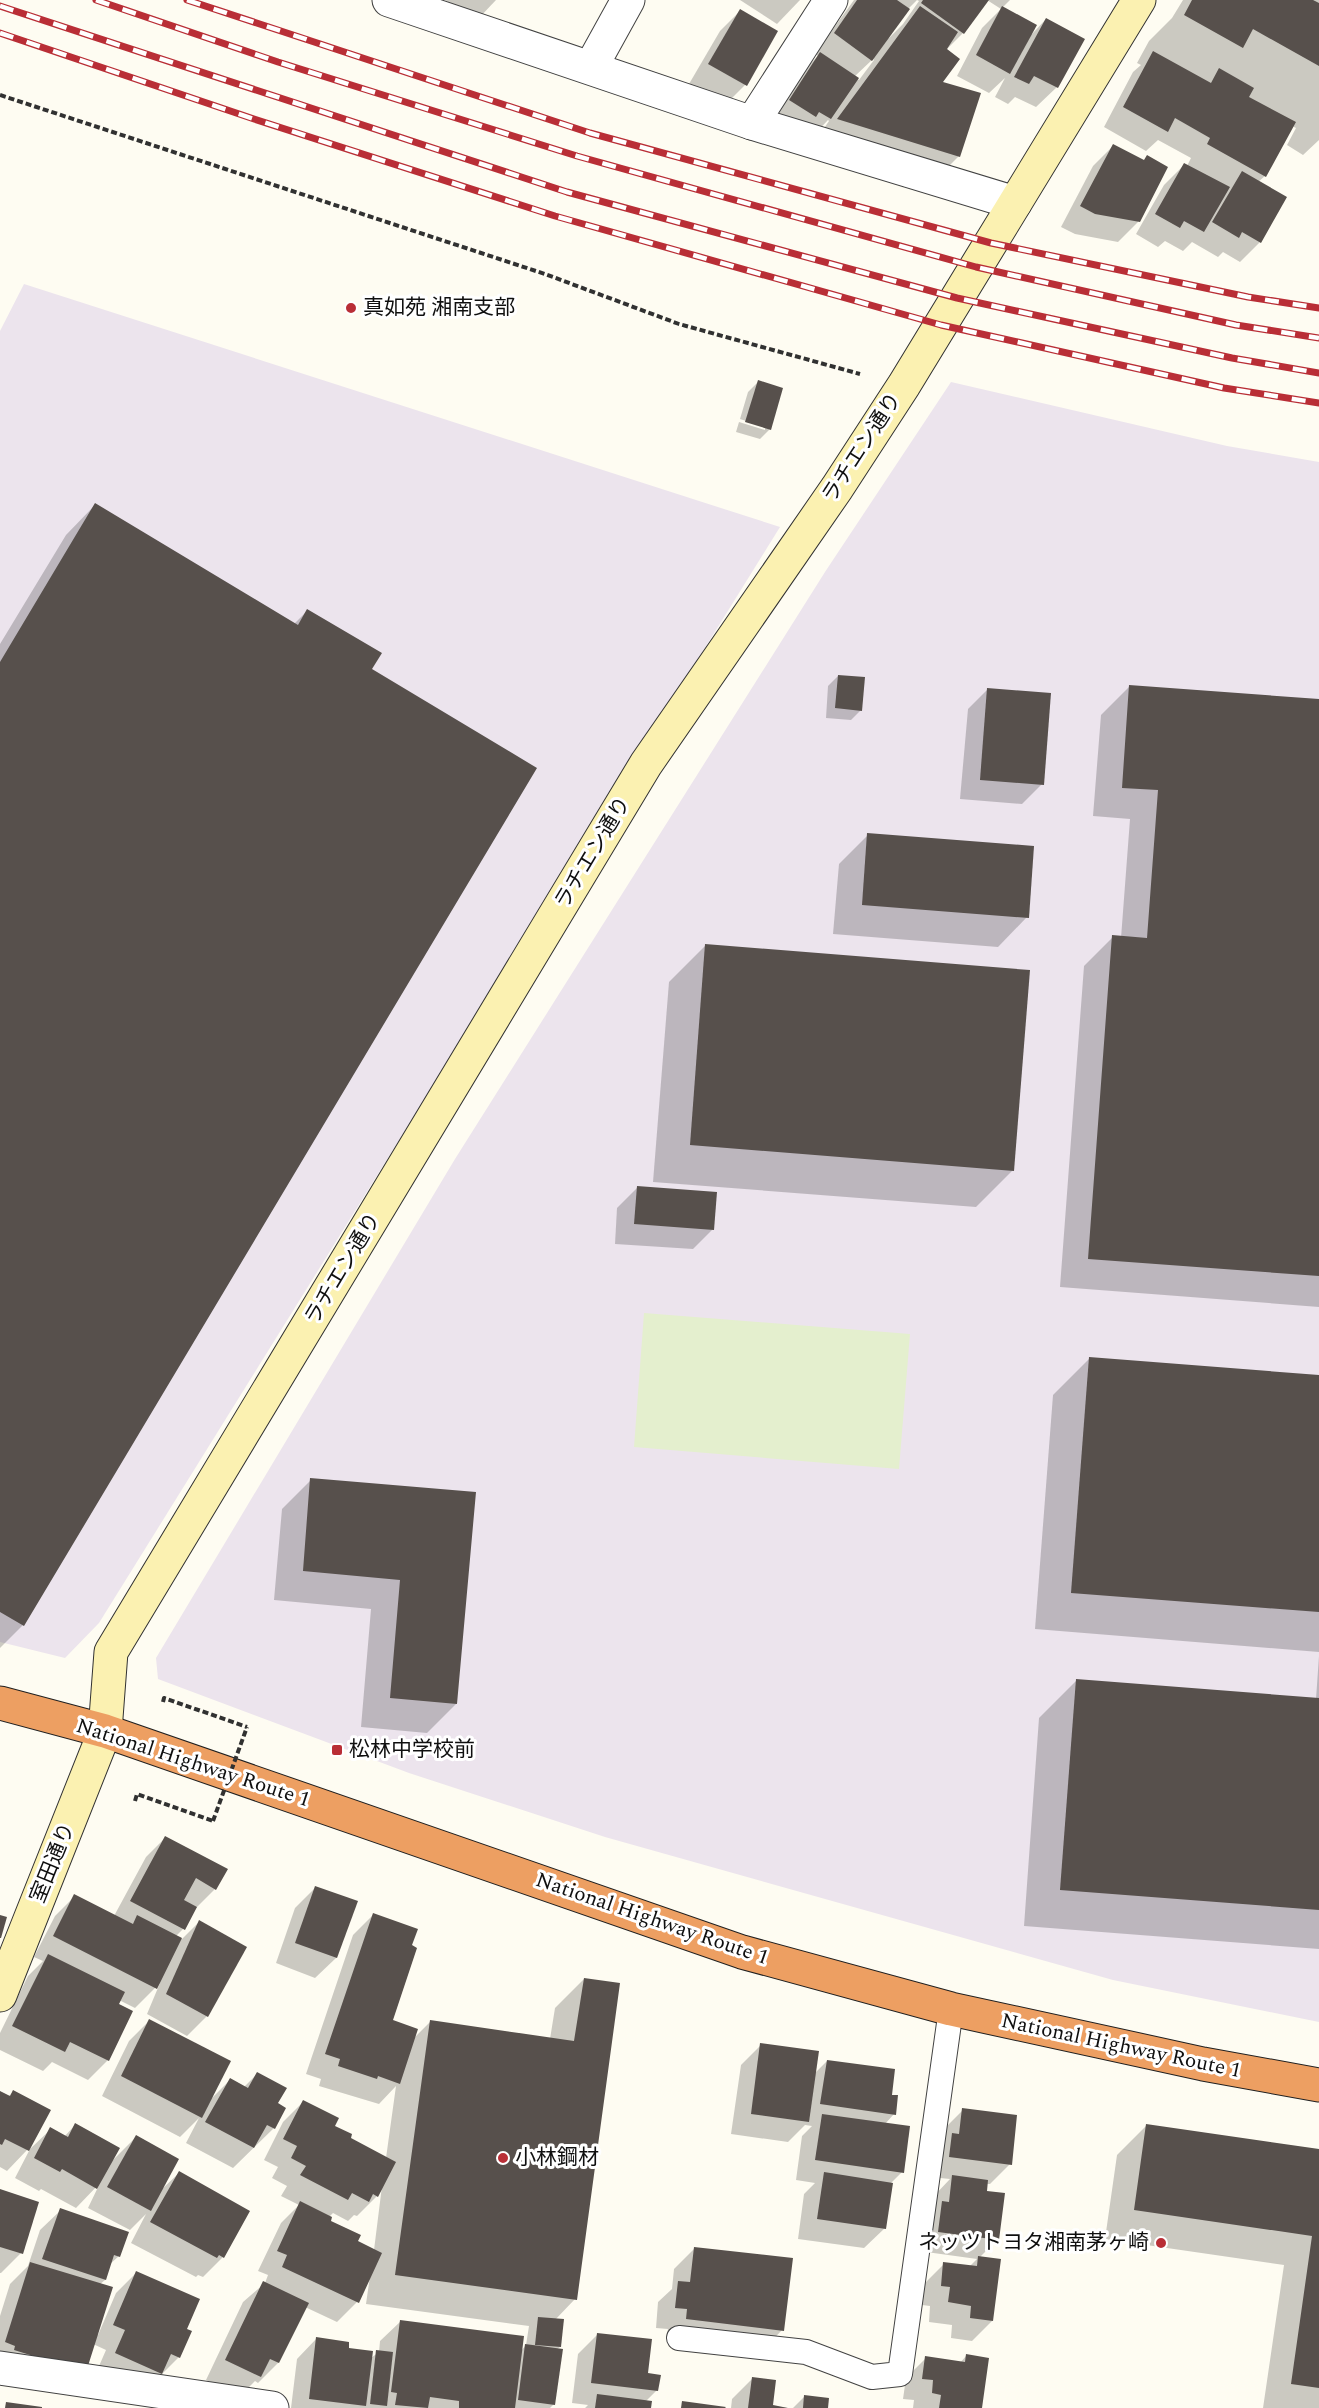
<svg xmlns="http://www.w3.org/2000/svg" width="1319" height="2408" font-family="Spectral,'Noto Sans JP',serif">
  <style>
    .industrial { fill: #ece4ed }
    .pitch { fill: #e4efce }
    .shadow { fill: #0003; fill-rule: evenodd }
    .building { fill: #57504c }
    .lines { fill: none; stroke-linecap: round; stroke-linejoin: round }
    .lane-casing { stroke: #424242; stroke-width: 26 }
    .street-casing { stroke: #424242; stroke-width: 35 }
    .secondary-casing { stroke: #313131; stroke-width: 35 }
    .highway-casing { stroke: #202020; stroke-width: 35 }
    .path { stroke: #313131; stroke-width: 4; stroke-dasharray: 6 3; stroke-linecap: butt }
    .lane { stroke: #fff; stroke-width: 24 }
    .street { stroke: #fff; stroke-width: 33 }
    .secondary { stroke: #fbf1b1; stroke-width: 33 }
    .highway { stroke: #ed9f62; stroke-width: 33 }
    .rail-casing { stroke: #b92e36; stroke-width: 7 }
    .rail { stroke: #fff; stroke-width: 4.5; stroke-dasharray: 14; stroke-linecap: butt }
    .path-bridge { stroke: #313131; stroke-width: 4; stroke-dasharray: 6 3; stroke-linecap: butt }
    .poi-dot { fill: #b92e36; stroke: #fff; stroke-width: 2 }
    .labels { text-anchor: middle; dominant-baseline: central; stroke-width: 6; stroke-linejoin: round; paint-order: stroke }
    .poi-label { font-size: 21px; fill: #0f0f0f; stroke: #fff; text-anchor: start }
    .street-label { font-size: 21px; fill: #0f0f0f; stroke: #fff }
  </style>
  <rect width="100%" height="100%" fill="#fefcf2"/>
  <g class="industrial">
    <path d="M24,284L780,527L99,1623L65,1658L0,1642V331Z"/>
    <path d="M951,382L1227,446L1319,462V2022L1113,1980L605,1837L409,1773L158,1679L156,1658L455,1159L825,572Z"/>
  </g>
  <path class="pitch" d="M644,1313L910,1334L899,1469L634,1447Z"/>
  <g class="shadow">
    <path d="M445,0H496L479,18Z"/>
    <path d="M740,0H800L777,24Z"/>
    <path d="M854,0H987L963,33L946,50L941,83L959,156L930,185L810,149L829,121L828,120L810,139L770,120L800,74L818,56L815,54ZM917,0L919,1L903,24L889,38L888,37L907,10ZM873,59L874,60L859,80L854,77Z"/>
    <path d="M987,0H1010L1002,8L1032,34L1046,19L1057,87L1036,107L1015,97L1008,104L995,97L1005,78L989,93L957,76L982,28L1001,9Z"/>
    <path d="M1183,0H1319V140L1303,155L1287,145L1296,128L1292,126L1265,176L1258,182L1260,242L1240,262L1223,252L1218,257L1192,242L1183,251L1165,241L1158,247L1136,234L1164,185L1184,165L1187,166L1191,158L1158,140L1146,151L1104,127L1133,72L1141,65L1137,63L1149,41L1172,18Z"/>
    <path d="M740,11L776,31L745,85L725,105L689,84L720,31Z"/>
    <path d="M1113,146L1138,222L1118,242L1075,234L1061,227L1093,166Z"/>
    <path d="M758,382L770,429L760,439L736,432L739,422L765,430V427L740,419L748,392Z"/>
    <path d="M95,505L294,624L307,611L370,670L23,1625L0,1648V644L66,535Z"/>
    <path d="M838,676L861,710L851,720L826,718L828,686Z"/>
    <path d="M1130,686L1319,701V1307L1060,1287L1084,966L1113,937L1121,938L1130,819L1093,816L1101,715Z"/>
    <path d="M988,689L1042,784L1022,804L960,799L968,709Z"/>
    <path d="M868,835L1027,917L998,947L833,934L839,864Z"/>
    <path d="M706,945L1013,1170L976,1207L653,1182L669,982Z"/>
    <path d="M637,1188L713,1229L693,1249L615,1244L617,1208Z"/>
    <path d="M1090,1358L1319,1377V1652L1035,1629L1053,1395Z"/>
    <path d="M311,1480L474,1493L456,1704L427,1733L361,1727L371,1609L274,1600L282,1509Z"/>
    <path d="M1319,1656V1949L1024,1926L1039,1718L1076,1681L1316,1699Z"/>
    <path d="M166,1837L215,1889L195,1909L183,1929L176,1936L182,1939L199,1922L207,2016L187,2036L147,2014L160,1983L135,2008L119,2000L108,2060L88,2080L52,2062L43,2071L0,2050V2033L28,1976L43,1961L34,1957L55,1916L75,1896L114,1916L146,1857Z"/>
    <path d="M316,1887L356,1902L336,1958L315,1978L276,1963L295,1908Z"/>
    <path d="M373,1915L391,2021L414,2038L430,2022L550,2039L555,2008L584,1979L575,2299L555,2320L560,2347L556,2350L554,2404L550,2408H291L297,2359L317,2338L371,2358L379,2352L380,2341L401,2321L521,2351L526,2345L529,2326L366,2304L370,2276L357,2302L337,2322L305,2307L278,2363L258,2383L255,2381L240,2396L206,2380L243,2302L265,2283L268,2275L258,2271L281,2223L299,2205L281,2196L287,2186L272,2178L278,2167L264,2160L283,2122L303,2102L349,2139L386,2158L396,2086L379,2104L319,2086L321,2079L306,2074L353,1935ZM382,2186L374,2250L356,2242L329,2221V2217L333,2213L348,2221L354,2215L357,2216L377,2196Z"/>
    <path d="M149,2021L210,2100L230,2080L244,2087L257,2074L276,2104L274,2128L233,2168L186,2143L199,2118L180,2137L102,2096L129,2041Z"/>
    <path d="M761,2045L814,2074L827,2061L890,2096L894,2114L885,2124L902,2172L891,2183L885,2228L864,2248L798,2239L804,2194L815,2183L796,2180L802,2136L812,2126L805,2125L788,2142L731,2134L741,2065Z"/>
    <path d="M0,2092L8,2097L13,2092L49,2111L27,2150L7,2171L0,2167Z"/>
    <path d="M963,2110L1010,2164L990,2184H986L985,2192L998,2239L979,2258L992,2321L972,2341L951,2338L952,2325L929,2322L930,2306L922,2305L924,2284L944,2264L969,2267L977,2259L919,2251L933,2197L950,2179L930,2177L943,2130Z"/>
    <path d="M75,2125L112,2161L136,2137L161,2190L179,2173L223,2257L203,2277L198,2275L196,2277L131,2243L146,2214L130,2230L88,2208L100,2183L76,2208L41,2189L39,2191L15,2178L30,2149L51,2129L64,2137Z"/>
    <path d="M1146,2126L1319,2151V2408H1263L1284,2265L1105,2239L1117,2155Z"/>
    <path d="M0,2191L21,2253L1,2273H0Z"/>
    <path d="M61,2210L119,2256L109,2265L105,2280L99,2285L96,2334L98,2335L116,2293L136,2273L185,2329L179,2357L159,2377L96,2373L106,2350L93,2344L0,2371V2316L10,2284L28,2266L40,2230Z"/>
    <path d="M694,2249L782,2330L762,2351L666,2339L668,2329L656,2328L658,2302L672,2289L674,2269Z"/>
    <path d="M598,2334L647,2375L657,2390L646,2401L650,2408H585L588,2405L572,2403L578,2354Z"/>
    <path d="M966,2356L981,2408H913L914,2400L903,2399L906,2378L926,2358L960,2363Z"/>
    <path d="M752,2379L772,2406L787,2408H731L732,2399Z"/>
    <path d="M805,2396L827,2408H793Z"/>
  </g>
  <g class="building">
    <path d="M857,0H897L910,9L872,61L834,33Z"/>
    <path d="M923,0H989L964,34L921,3Z"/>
    <path d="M1192,0H1313L1319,3V66L1253,29L1243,48L1184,15Z"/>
    <path d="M920,6L958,32L947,49L960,59L943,82L981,93L960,157L837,119Z"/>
    <path d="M1002,6L1037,25L1010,74L976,55Z"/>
    <path d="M740,9L778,31L747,86L708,64Z"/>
    <path d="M1046,18L1085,39L1058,88L1034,76L1029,84L1014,77Z"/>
    <path d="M1153,51L1211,83L1219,68L1254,88L1249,97L1296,122L1266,177L1207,144L1210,138L1175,118L1168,132L1123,107Z"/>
    <path d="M820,52L859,78L831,119L819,112L816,117L789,100Z"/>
    <path d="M1113,144L1144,160L1147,155L1168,167L1140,222L1095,214L1080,206Z"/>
    <path d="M1184,163L1230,187L1204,232L1184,221L1180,228L1155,214Z"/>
    <path d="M1242,171L1287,197L1261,243L1242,232L1239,238L1212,222Z"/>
    <path d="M758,380L783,388L771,430L745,422Z"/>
    <path d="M95,503L298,625L307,609L382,653L372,669L537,768L24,1626L0,1612V662Z"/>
    <path d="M838,675L865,677L862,711L835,708Z"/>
    <path d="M1129,685L1319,699V1276L1088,1259L1112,935L1147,938L1158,790L1122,788Z"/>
    <path d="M987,688L1051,693L1044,785L980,780Z"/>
    <path d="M867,833L1034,846L1029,918L862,905Z"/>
    <path d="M705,944L1030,970L1014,1171L690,1145Z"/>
    <path d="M637,1186L717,1192L714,1230L634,1224Z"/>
    <path d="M1089,1357L1319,1375V1612L1071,1593Z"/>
    <path d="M310,1478L476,1492L457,1704L390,1698L400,1580L303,1571Z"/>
    <path d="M1076,1679L1319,1698V1910L1060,1890Z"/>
    <path d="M165,1836L228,1869L216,1890L196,1878L184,1900L197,1907L185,1930L130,1901Z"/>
    <path d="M315,1886L358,1901L337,1958L295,1943Z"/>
    <path d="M74,1894L133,1924L137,1915L182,1938L157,1989L53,1936Z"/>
    <path d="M373,1913L418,1929L412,1945L417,1948L393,2020L418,2029L400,2084L378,2076L377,2079L338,2066L340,2059L325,2054Z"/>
    <path d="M0,1915L7,1917L1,1938H0Z"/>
    <path d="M199,1920L247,1947L208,2017L166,1994Z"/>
    <path d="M48,1954L125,1992L119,2004L133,2011L109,2061L70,2042L65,2052L12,2026Z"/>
    <path d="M584,1978L620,1983L577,2300L395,2275L430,2020L574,2041Z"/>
    <path d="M149,2019L231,2061L202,2118L121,2076Z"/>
    <path d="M760,2043L819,2051L809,2122L751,2114Z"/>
    <path d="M827,2060L895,2069L892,2095H898L896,2115L820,2104Z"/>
    <path d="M257,2072L287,2088L278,2103L286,2108L275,2129L267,2125L254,2148L205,2122L230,2078L248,2088Z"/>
    <path d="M13,2090L51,2110L29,2151L5,2139L2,2145L0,2144V2091L10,2096Z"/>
    <path d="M303,2100L339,2118L335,2126L352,2134L351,2138L396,2162L378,2197L373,2194L369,2202L352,2193L348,2200L300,2175L306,2166L291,2158L297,2146L283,2139Z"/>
    <path d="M962,2108L1017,2115L1012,2165L949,2157L952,2133L959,2134Z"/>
    <path d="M822,2114L910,2126L904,2173L815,2160Z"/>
    <path d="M75,2123L120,2148L97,2189L62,2169L60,2172L34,2158L50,2127L68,2137Z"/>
    <path d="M1146,2124L1319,2149V2388L1291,2384L1312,2236L1134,2210Z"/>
    <path d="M136,2135L179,2159L151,2211L107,2187Z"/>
    <path d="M179,2171L250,2211L224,2258L219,2255L217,2258L150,2222Z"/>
    <path d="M824,2172L893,2183L886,2229L817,2219Z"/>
    <path d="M952,2175L988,2180L987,2191L1005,2193L999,2240L938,2232L942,2201L949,2202Z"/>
    <path d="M0,2189L39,2202L23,2254L0,2247Z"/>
    <path d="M300,2201L332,2217L331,2221L361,2235L358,2241L382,2253L359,2303L282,2267L287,2255L277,2251Z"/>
    <path d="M60,2208L129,2232L120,2257L114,2255L106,2280L42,2259Z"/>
    <path d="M694,2247L793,2258L784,2331L686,2319L687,2309L675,2308L678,2281L690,2282Z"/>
    <path d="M978,2256L1001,2259L993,2321L970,2318L971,2306L948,2302L950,2287L941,2286L943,2262L977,2266Z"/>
    <path d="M30,2262L113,2287L87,2369L82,2371L14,2350L15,2346L5,2342Z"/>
    <path d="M136,2271L200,2299L187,2329L192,2331L180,2358L171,2354L162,2374L115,2353L125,2330L113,2325Z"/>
    <path d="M263,2281L309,2303L279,2363L270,2359L261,2377L225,2360Z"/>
    <path d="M538,2317L564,2319L561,2347L535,2345Z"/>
    <path d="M400,2320L524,2336L515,2408H459V2401L430,2397L428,2408L395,2405L397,2393L391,2392Z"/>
    <path d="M597,2333L652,2339L648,2373L661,2375L658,2391L591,2383Z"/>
    <path d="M316,2337L349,2342V2348L373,2351L366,2406L309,2399Z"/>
    <path d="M525,2344L563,2349L555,2405L518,2400Z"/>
    <path d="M376,2350L393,2352L387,2406L370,2404Z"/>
    <path d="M966,2354L989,2358L982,2408H939L941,2395L932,2393L933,2380L922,2379L925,2356L965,2362Z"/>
    <path d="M752,2377L776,2380L773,2405L788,2408H748Z"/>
    <path d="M597,2394L652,2401L651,2408H595Z"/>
    <path d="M804,2395L829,2398L828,2408H803Z"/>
    <path d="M682,2401L726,2407L725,2408H681Z"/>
    <path d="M6,2402L42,2407V2408H5Z"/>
  </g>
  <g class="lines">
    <g class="lane-casing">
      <path id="lane" d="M679,2338L806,2352L872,2377L900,2374L951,2009"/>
    </g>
    <g class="street-casing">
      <g id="street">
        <path d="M389,0L752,123L1015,203"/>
        <path d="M591,67L628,0"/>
        <path d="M752,123L831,0"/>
        <path d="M0,2368L272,2408"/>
      </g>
    </g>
    <g class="secondary-casing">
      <path id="secondary" d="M0,1995L105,1731L111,1652L646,764L837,488L904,385L1139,0"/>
    </g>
    <g class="highway-casing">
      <path id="highway" d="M0,1703L105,1731L742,1952L951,2009L1203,2064L1319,2085"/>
    </g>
    <g class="path">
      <path d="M0,95L545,274L679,324L860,374"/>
      <path d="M163,1702L164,1698L247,1727"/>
      <path d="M135,1801L137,1794L213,1821"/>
    </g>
    <use href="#lane" class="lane"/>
    <use href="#street" class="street"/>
    <use href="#secondary" class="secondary"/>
    <use href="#highway" class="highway"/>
    <g class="rail-casing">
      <g id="rail">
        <path d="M96,0L278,62L577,156L976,267L1236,325L1319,338"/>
        <path d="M187,0L590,133L991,243L1248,297L1319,308"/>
        <path d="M0,6L567,192L957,298L1232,358L1319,373"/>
        <path d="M0,33L254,119L555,216L941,325L1224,388L1319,403"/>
      </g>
    </g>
    <use href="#rail" class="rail"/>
    <path class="path-bridge" d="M213,1821L247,1727"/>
  </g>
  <g class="poi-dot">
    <circle cx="351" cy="308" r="6"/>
    <rect x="331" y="1744" width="12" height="12" rx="3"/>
    <circle cx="503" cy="2158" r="6"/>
    <circle cx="1161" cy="2243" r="6"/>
  </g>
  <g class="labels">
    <g class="poi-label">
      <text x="363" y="308">真如苑 湘南支部</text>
      <text x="349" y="1750">松林中学校前</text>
      <text x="515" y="2158">小林鋼材</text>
      <text x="1149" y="2243" text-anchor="end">ネッツトヨタ湘南茅ヶ崎</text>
    </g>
    <g class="street-label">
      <text transform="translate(862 448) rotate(-57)">ラチエン通り</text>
      <text transform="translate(593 853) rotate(-59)">ラチエン通り</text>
      <text transform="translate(343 1269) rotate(-59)">ラチエン通り</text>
      <text transform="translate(193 1763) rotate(18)">National Highway Route 1</text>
      <text transform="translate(53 1863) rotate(-68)">室田通り</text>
      <text transform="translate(652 1919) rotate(19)">National Highway Route 1</text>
      <text transform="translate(1121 2046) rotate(12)">National Highway Route 1</text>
    </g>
  </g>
</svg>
